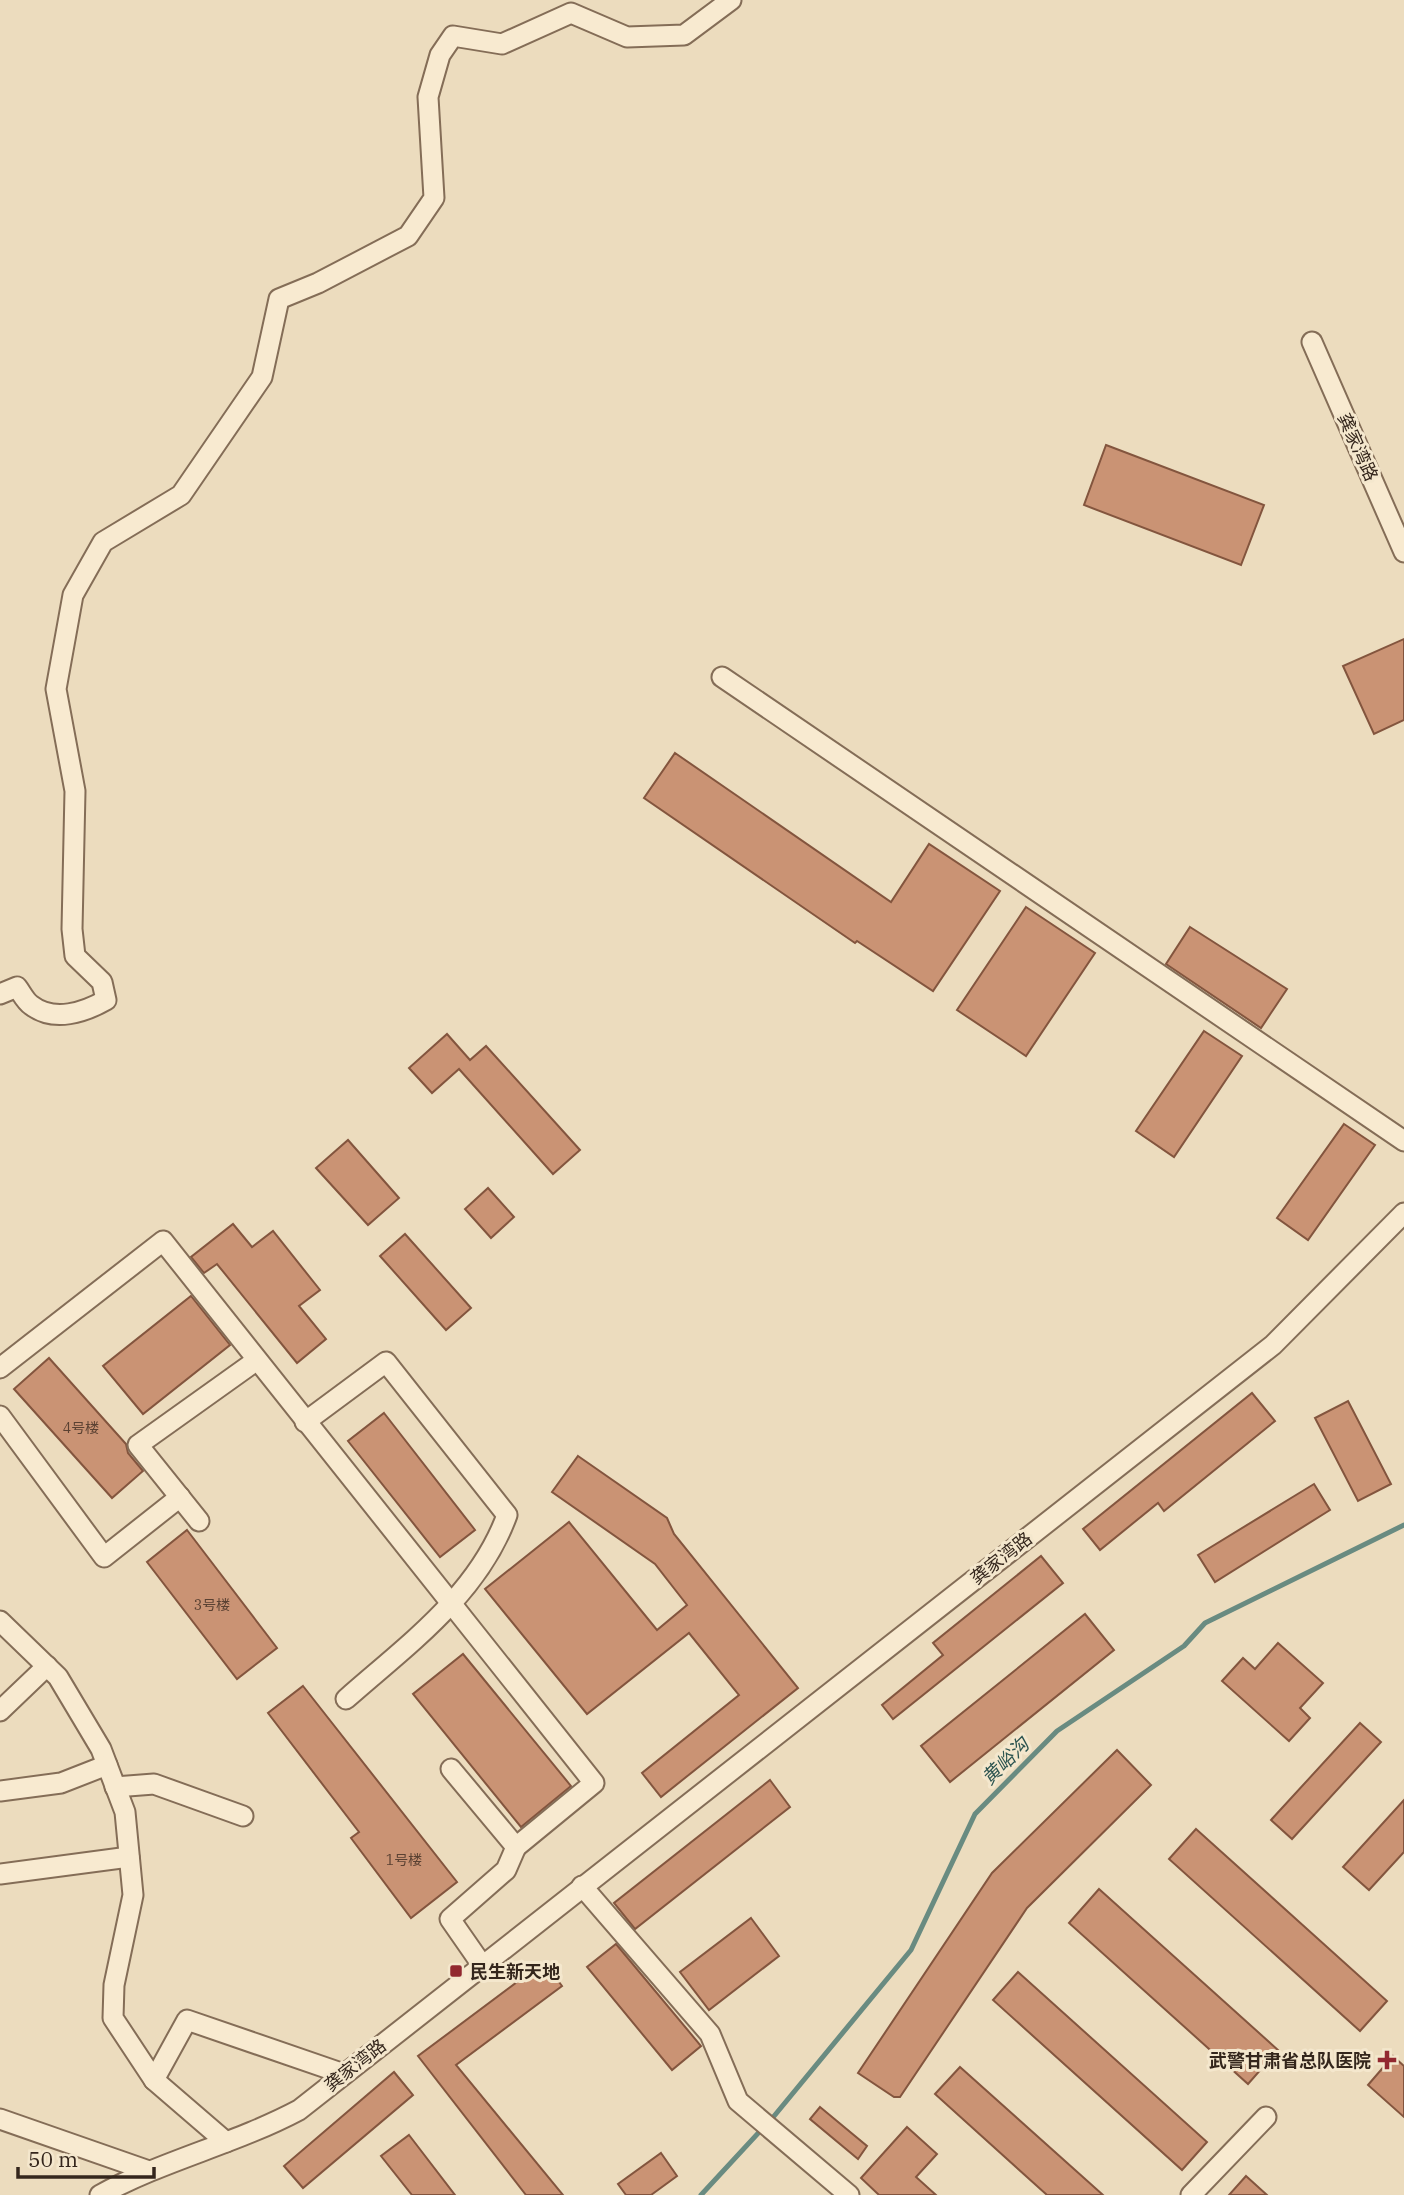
<svg xmlns="http://www.w3.org/2000/svg" width="1404" height="2195" font-family="'IBM Plex Serif','Noto Sans SC',serif">
  <style>
    .lines { fill: none; stroke-linecap: round; stroke-linejoin: round }
    .stream { stroke: #698b81; stroke-width: 5 }
    .building { fill: #ca9374; stroke: #83553e; stroke-width: 2 }
    .minor-casing { stroke: #846d57; stroke-width: 23 }
    .minor { stroke: #f8ead0; stroke-width: 19 }
    .poi-dot { fill: #92282f; stroke: #f4e7cd; stroke-width: 2.5 }
    .labels { text-anchor: middle; dominant-baseline: central; stroke-width: 6; stroke-linejoin: round; paint-order: stroke }
    .number-label { font-size: 14px; fill: #5a4132 }
    .street-label { font-size: 18px; fill: #34261c; stroke: #f4e7cd }
    .poi-label { font-size: 18px; font-weight: bold; fill: #34261c; stroke: #f4e7cd; text-anchor: start }
    .water-label { font-size: 19px; font-style: italic; fill: #2b534f; stroke: #f4e7cd }
  </style>
  <rect width="100%" height="100%" fill="#ecdcbe"/>
  <g class="lines">
    <g class="stream">
      <path d="M770,2121L911,1950L975,1814L1057,1731L1184,1646L1205,1623L1404,1525"/>
      <path d="M701,2195L763,2128"/>
    </g>
  </g>
  <g class="building">
    <path d="M1106,445L1264,505L1241,565L1084,505Z"/>
    <path d="M1404,639V720L1374,734L1343,666Z"/>
    <path d="M675,753L891,902L929,844L1000,891L933,991L857,941L855,943L644,798Z"/>
    <path d="M1026,907L1095,953L1026,1056L957,1010Z"/>
    <path d="M1190,927L1287,989L1261,1028L1166,964Z"/>
    <path d="M1204,1031L1242,1056L1174,1157L1136,1131Z"/>
    <path d="M447,1034L470,1060L486,1046L580,1150L553,1174L459,1069L432,1093L409,1068Z"/>
    <path d="M1344,1124L1375,1145L1308,1240L1277,1218Z"/>
    <path d="M348,1140L399,1198L368,1225L316,1168Z"/>
    <path d="M488,1188L514,1217L491,1238L465,1209Z"/>
    <path d="M233,1224L252,1247L273,1231L320,1290L299,1306L326,1339L297,1363L217,1264L204,1273L191,1257Z"/>
    <path d="M405,1234L471,1308L446,1330L380,1256Z"/>
    <path d="M191,1296L230,1345L143,1414L103,1366Z"/>
    <path d="M49,1358L126,1444L128,1453L143,1471L112,1498L14,1389Z"/>
    <path d="M1252,1393L1275,1421L1164,1511L1158,1503L1100,1550L1083,1529Z"/>
    <path d="M1348,1401L1391,1484L1358,1501L1315,1418Z"/>
    <path d="M384,1413L475,1530L440,1557L348,1441Z"/>
    <path d="M578,1456L667,1518L674,1534L798,1688L661,1797L642,1773L739,1695L689,1633L587,1714L485,1589L569,1522L657,1630L687,1605L655,1564L552,1492Z"/>
    <path d="M1314,1484L1330,1510L1215,1582L1198,1555Z"/>
    <path d="M187,1530L277,1648L237,1679L147,1562Z"/>
    <path d="M1041,1556L1063,1583L893,1719L882,1705L943,1655L933,1643Z"/>
    <path d="M1085,1614L1114,1650L950,1782L921,1746Z"/>
    <path d="M1278,1643L1323,1683L1300,1708L1310,1718L1289,1741L1222,1681L1243,1658L1255,1669Z"/>
    <path d="M463,1654L571,1786L521,1827L413,1694Z"/>
    <path d="M303,1686L457,1882L411,1918L351,1838L359,1832L268,1713Z"/>
    <path d="M1360,1723L1381,1742L1292,1839L1271,1820Z"/>
    <path d="M1117,1750L1151,1785L1027,1908L900,2097H894L858,2073L992,1873Z"/>
    <path d="M770,1780L790,1807L635,1929L614,1903Z"/>
    <path d="M1404,1800V1852L1369,1890L1343,1867Z"/>
    <path d="M1196,1829L1387,2001L1360,2031L1169,1859Z"/>
    <path d="M1099,1889L1278,2050L1248,2084L1069,1923Z"/>
    <path d="M751,1918L779,1956L709,2010L680,1972Z"/>
    <path d="M616,1944L701,2046L672,2070L587,1967Z"/>
    <path d="M544,1962L562,1986L456,2065L563,2195H526L418,2056Z"/>
    <path d="M1018,1972L1207,2142L1182,2170L993,2000Z"/>
    <path d="M1393,2056L1404,2066V2117L1368,2085Z"/>
    <path d="M960,2067L1103,2195H1047L935,2094Z"/>
    <path d="M394,2072L413,2095L303,2188L284,2166Z"/>
    <path d="M820,2107L867,2146L858,2159L810,2119Z"/>
    <path d="M907,2127L937,2154L916,2177L936,2195H879L861,2178Z"/>
    <path d="M409,2135L455,2195H412L381,2156Z"/>
    <path d="M661,2153L677,2176L651,2195H626L618,2184Z"/>
    <path d="M1246,2176L1267,2195H1229Z"/>
  </g>
  <g class="lines">
    <g class="minor-casing">
      <g id="minor">
        <path d="M1312,342L1404,552"/>
        <path d="M722,677L1404,1141"/>
        <path d="M0,994L17,987C21,992 25,1001 31,1005C54,1023 85,1012 106,1000L102,982L75,956L72,929L75,791L56,689L73,595L103,542L181,495L262,377L279,299L318,283L408,236L434,198L428,97L440,55L453,36L502,44L571,13L627,37L684,35L731,0"/>
        <path d="M0,1368L163,1241L594,1783L516,1847"/>
        <path d="M0,1416L104,1557L180,1497"/>
        <path d="M305,1422L386,1362L507,1515C478,1595 407,1645 346,1699"/>
        <path d="M199,1521L138,1445L257,1360"/>
        <path d="M0,1621L58,1677L101,1749L125,1812L133,1895L114,1985L113,2018L154,2080L226,2142"/>
        <path d="M0,1711L47,1666"/>
        <path d="M451,1769L516,1847L506,1870L450,1919L482,1965"/>
        <path d="M115,1787L154,1784L243,1816"/>
        <path d="M0,1791L61,1783L107,1765"/>
        <path d="M0,1874L129,1857"/>
        <path d="M582,1886L710,2034L738,2101L849,2195"/>
        <path d="M154,2080L187,2020L344,2074"/>
        <path d="M0,2119L149,2171"/>
        <path d="M100,2195C164,2160 235,2144 299,2110L1273,1345L1404,1213"/>
        <path d="M1191,2195L1266,2117"/>
      </g>
    </g>
    <use href="#minor" class="minor"/>
  </g>
  <g class="poi-dot">
    <rect x="449" y="1964" width="14" height="14" rx="3.5"/>
    <path d="M1383.5 2049.5h7v7h7v7h-7v7h-7v-7h-7v-7h7z"/>
  </g>
  <g class="labels">
    <g class="number-label">
      <text x="81" y="1428">4号楼</text>
      <text x="212" y="1605">3号楼</text>
      <text x="404" y="1860">1号楼</text>
    </g>
    <g class="street-label">
      <text transform="translate(1358 447) rotate(66)">龚家湾路</text>
      <text transform="translate(1001 1558) rotate(-38)">龚家湾路</text>
      <text transform="translate(355 2065) rotate(-38)">龚家湾路</text>
    </g>
    <g class="poi-label">
      <text x="470" y="1971">民生新天地</text>
      <text x="1371" y="2060" text-anchor="end">武警甘肃省总队医院</text>
    </g>
    <g class="water-label">
      <text transform="translate(1005 1761) rotate(-45)">黄峪沟</text>
    </g>
  </g>
  <path d="M18 2167v10h136v-10" fill="none" stroke="#34261c" stroke-width="3.5"/>
  <text x="28" y="2167" font-size="21" fill="#34261c" stroke="#f4e7cd" stroke-width="5" paint-order="stroke">50 m</text>
</svg>
